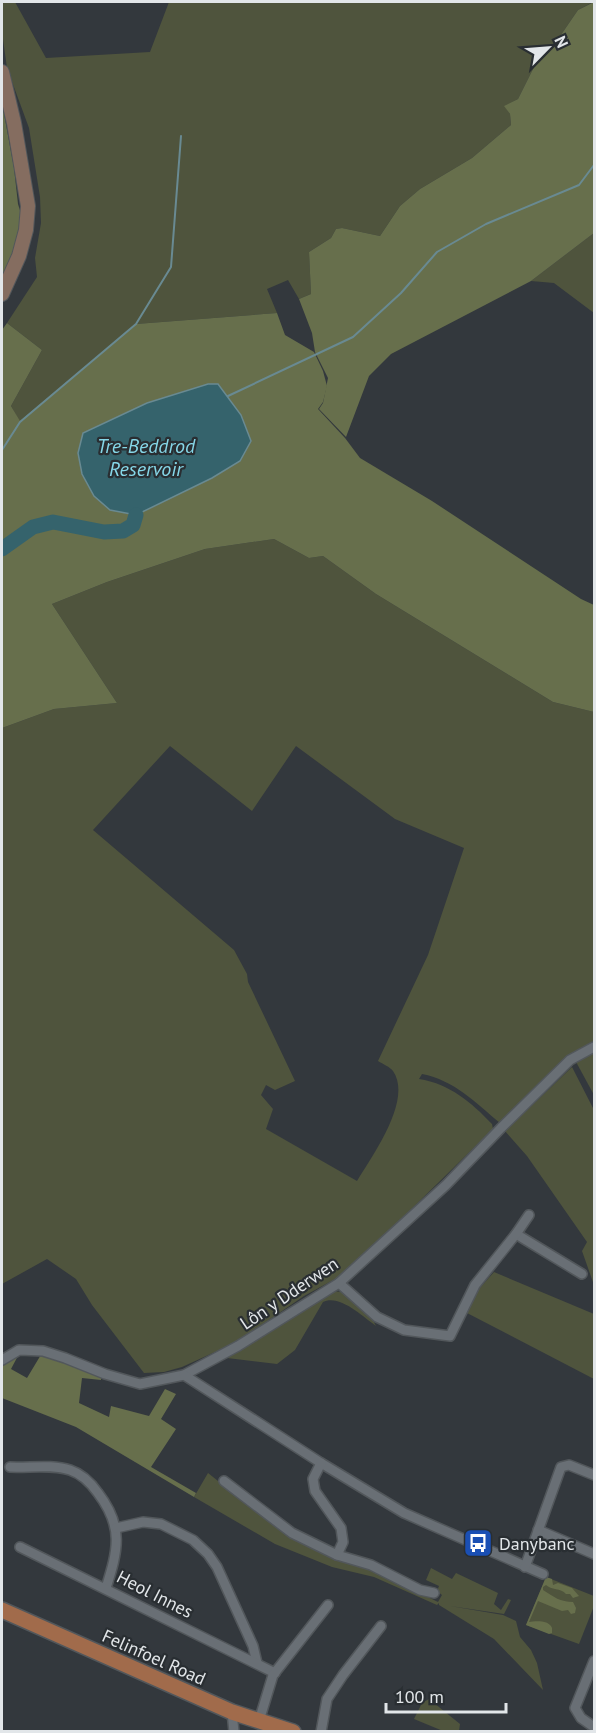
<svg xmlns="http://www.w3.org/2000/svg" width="596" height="1733" font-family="'PT Sans',sans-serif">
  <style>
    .green { fill: #4f543d; fill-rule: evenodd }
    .forest { fill: #676f4c }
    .water { fill: #35636c; stroke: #698a92; stroke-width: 1.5 }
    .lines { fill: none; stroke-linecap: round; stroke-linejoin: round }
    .stream { stroke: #698a92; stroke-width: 2 }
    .river { stroke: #35636c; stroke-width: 15 }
    .minor-casing { stroke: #52575b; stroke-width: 12 }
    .secondary-casing { stroke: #52575b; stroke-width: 16 }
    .primary-casing { stroke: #52575b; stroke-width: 18 }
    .minor { stroke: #696f75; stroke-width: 9 }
    .secondary { stroke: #856d60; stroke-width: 14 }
    .primary { stroke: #a16b4b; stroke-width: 15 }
    .labels { text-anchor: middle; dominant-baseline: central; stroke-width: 4.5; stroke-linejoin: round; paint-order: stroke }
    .street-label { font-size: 18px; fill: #e2e6e9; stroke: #292e32 }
    .poi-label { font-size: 18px; fill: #e2e6e9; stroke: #292e32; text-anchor: start }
    .water-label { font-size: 20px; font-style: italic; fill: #86d7e8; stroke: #292e32 }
  </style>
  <rect width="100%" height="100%" fill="#33383d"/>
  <g class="green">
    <path d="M2,2H15L46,58L150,52L169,2H593L578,10L554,45L535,65L518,99L505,106L510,114L511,125L472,158L420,189L400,206L380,236L342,228L336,229L331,238L309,252L311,294L299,299L288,280L267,289L277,313L136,324L20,422L11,406L42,350L7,323L37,277L35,258L41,223L40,197L29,128L7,68L2,32Z"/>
    <path d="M594,233V313L554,283L531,281Z"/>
    <path d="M274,539L309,558L323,556L376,594L553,702L594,712V1041L573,1053L500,1123C476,1103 454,1080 422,1074L419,1079C450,1084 471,1102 492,1124L493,1129L382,1238L337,1278L304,1296L237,1342L182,1367L164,1372L144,1373L92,1305L76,1279L47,1259L2,1284V728L54,709L117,703L52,604L107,582L205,549ZM170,746L252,811L296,746L395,819L464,848L428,955L378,1061C383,1064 390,1067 393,1071C413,1100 372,1156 357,1181L266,1129L273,1109L261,1095L266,1085L275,1090L295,1081L248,982L247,974L234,950L93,830Z"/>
    <path d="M594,1051V1095L575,1060Z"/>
    <path d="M572,1067L594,1110V1285L582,1251L587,1242L527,1156L505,1131Z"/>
    <path d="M494,1272L594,1314V1379L467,1313L477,1291Z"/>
    <path d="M332,1291L342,1292L370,1315L376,1326C363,1317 340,1294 323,1302L295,1350L277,1364L227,1358Z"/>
    <path d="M208,1473L282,1532L336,1560L373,1570L438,1602L442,1595L437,1591L439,1586L426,1580L431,1568L452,1579L456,1573L498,1593L494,1604L501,1610L508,1599L511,1600L504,1614L450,1606L503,1615L516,1621L520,1637L531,1650L537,1663L543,1690L494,1639L439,1605V1603L437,1605L374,1577L332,1567L275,1544L194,1497Z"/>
    <path d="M546,1577L594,1596V1606L579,1644L526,1625Z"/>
    <path d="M429,1699L460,1724L459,1731H443L414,1719L422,1703Z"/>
  </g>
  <g class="forest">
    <path d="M594,2V233L531,281L391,354L369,376L346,437L319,409L323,403L328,378L315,352L312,333L299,299L311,294L309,252L331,238L336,229L342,228L380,236L400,206L420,189L472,158L511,125L510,114L504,106L518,99L535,65L554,45L578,10Z"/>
    <path d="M2,103L14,168L18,204L26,230L2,294Z"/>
    <path d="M277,313L285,335L314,352L323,371L327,386L323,402L318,409L345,438L360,458L432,501L581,599L594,605V712L553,702L376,594L323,556L309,558L274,539L205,549L107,582L52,604L117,703L54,709L2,728V330L7,323L42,350L11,406L20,421L136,324Z"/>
    <path d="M20,1352L11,1369L27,1378L42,1353L101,1375V1380L82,1378L79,1403L109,1417L111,1406L149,1416L165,1389L176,1394L161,1419L176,1429L151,1467L196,1493L194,1497L76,1427L2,1398V1364Z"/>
    <path d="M546,1577L552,1579L553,1585L558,1583L572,1588L579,1596L573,1598L570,1594H566C561,1588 551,1590 546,1585L543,1587V1590C554,1597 560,1602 573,1602L576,1608L575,1613L571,1614L568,1610L562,1611L538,1601L529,1622C536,1621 549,1620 552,1628V1633L549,1634L526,1625Z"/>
  </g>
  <path class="water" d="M208,384H218L241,415L251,441L240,461L212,478L136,515L110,510L94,496L82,474L78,453L83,433L147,403Z"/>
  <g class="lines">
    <g class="stream">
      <path d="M228,396L353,337L401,293L437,252L486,224L579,185L594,165"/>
      <path d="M2,450L20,422L136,324L171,267L181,136"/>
    </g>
    <path class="river" d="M2,549L33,527L53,522L104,532L123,531L133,525L136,515"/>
    <g class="minor-casing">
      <g id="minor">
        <path d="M516,1234L582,1274"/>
        <path d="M339,1283L377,1317L404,1330L450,1336L475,1285L516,1234L529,1215"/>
        <path d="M2,1360L19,1350L43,1351L65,1358L105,1374L140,1384L184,1375L238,1346L339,1283L446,1185L501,1128L570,1060L594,1047"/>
        <path d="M184,1375L321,1463L404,1513L543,1574"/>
        <path d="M321,1463L313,1479L315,1491L341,1528L343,1542L337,1555"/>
        <path d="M10,1467C29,1468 52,1464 70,1470C82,1474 91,1483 98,1493C124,1527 118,1550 106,1588"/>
        <path d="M224,1481L292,1533L337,1555L371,1565L420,1590L434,1593"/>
        <path d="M116,1528L143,1522L161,1524L193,1540L208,1554L217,1567L253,1646L257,1663"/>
        <path d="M538,1530L594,1554"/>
        <path d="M20,1547L275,1673"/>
        <path d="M525,1567L561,1467L569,1465L594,1475"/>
        <path d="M594,1661L575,1708L581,1718L594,1727"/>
        <path d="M232,1712L234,1732"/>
        <path d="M259,1721L273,1675L328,1605"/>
        <path d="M321,1732L327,1699L343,1675L381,1626"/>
      </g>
    </g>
    <g class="secondary-casing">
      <path id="secondary" d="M2,72L14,123L28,206L26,230L19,256L2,294"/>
    </g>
    <g class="primary-casing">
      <path id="primary" d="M2,1610L232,1712L293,1732"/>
    </g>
    <use href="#minor" class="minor"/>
    <use href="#secondary" class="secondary"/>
    <use href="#primary" class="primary"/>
  </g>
  <defs>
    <g id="bus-square" transform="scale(1.5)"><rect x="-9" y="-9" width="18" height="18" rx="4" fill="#1a4fb4" stroke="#292e32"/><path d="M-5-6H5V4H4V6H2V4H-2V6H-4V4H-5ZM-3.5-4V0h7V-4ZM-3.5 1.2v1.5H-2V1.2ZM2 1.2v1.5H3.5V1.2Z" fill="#fff"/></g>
  </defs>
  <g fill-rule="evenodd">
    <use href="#bus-square" x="478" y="1543"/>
  </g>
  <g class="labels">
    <g class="street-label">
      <text transform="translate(289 1293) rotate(-34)">Lôn y Dderwen</text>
      <text transform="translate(155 1594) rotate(27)">Heol Innes</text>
      <text transform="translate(154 1657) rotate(24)">Felinfoel Road</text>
    </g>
    <g class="poi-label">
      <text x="499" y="1543">Danybanc</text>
    </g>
    <g class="water-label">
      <text x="146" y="446">Tre-Beddrod<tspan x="146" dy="23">Reservoir</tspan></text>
    </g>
  </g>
  <rect width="596" height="1733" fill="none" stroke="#e2e6e9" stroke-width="6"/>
  <g transform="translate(548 48) rotate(65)" stroke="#292e32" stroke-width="4.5" paint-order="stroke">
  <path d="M0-4.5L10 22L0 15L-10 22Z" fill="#e2e6e9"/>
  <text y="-9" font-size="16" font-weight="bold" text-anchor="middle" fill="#e2e6e9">N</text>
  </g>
  <path d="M386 1703v9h120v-9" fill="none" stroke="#e2e6e9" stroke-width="3"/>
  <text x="395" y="1703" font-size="18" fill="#e2e6e9" stroke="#292e32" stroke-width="4.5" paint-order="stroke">100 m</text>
</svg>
